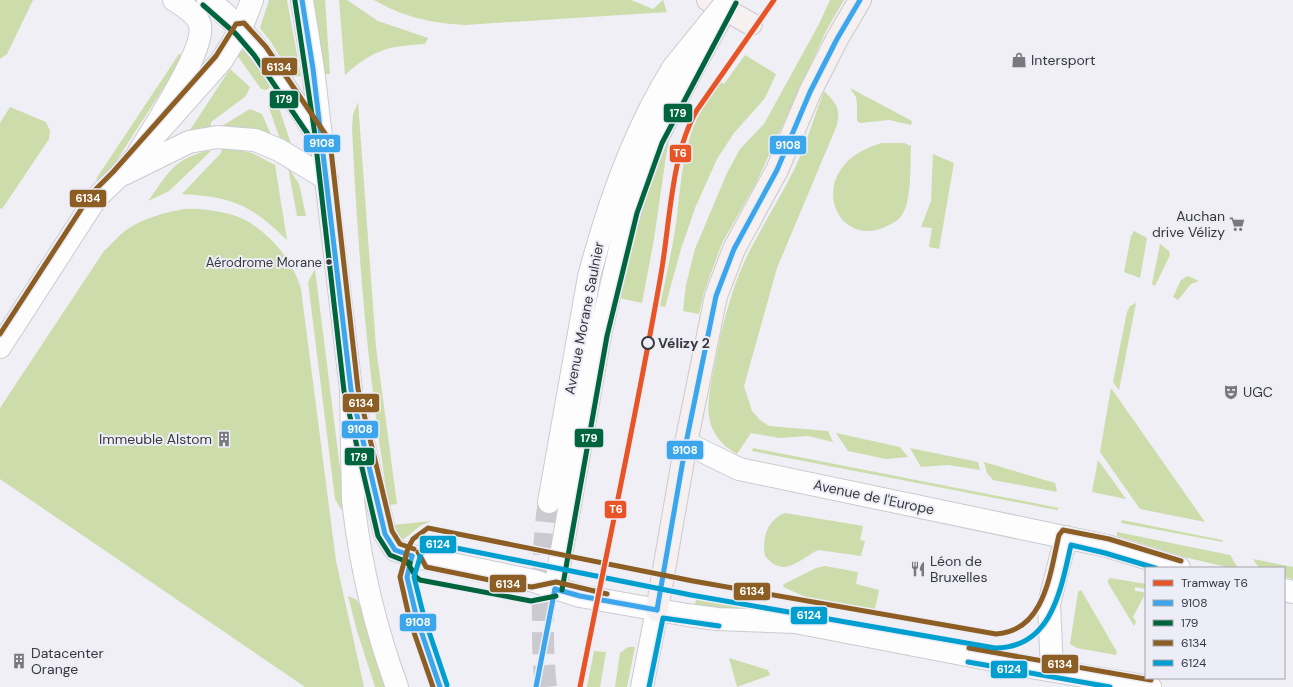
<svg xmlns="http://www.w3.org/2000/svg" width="1293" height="687" font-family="'DM Sans',sans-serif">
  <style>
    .green { fill: #ccdcaa }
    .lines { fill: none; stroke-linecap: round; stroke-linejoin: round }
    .secondary-tunnel { stroke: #cacad0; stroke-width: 22; stroke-dasharray: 22 11; stroke-linecap: butt }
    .minor-casing { stroke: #cbcbd0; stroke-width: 24 }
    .tertiary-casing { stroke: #cbcbd0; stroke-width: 24 }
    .secondary-casing { stroke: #cbcbd0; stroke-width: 24 }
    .trunk-casing { stroke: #cacacc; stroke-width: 24 }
    .minor { stroke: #fdfdfe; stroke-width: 22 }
    .tertiary { stroke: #fdfdfe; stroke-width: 22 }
    .secondary { stroke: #fdfdfe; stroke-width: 22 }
    .trunk { stroke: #f6f0f0; stroke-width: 22 }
    .minor-bridge-casing { stroke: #cbcbd0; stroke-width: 24; stroke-linecap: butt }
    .secondary-bridge-casing { stroke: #cbcbd0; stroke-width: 24; stroke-linecap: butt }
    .minor-bridge { stroke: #fdfdfe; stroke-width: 22 }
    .secondary-bridge { stroke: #fdfdfe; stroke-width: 22 }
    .bus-1-casing { stroke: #ededf7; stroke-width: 8 }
    .bus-2-casing { stroke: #ededf7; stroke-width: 8 }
    .bus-3-casing { stroke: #ededf7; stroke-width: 8 }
    .bus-4-casing { stroke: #ededf7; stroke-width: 8 }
    .bus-1 { stroke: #3ba6ec; stroke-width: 5 }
    .bus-2 { stroke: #00643c; stroke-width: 5 }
    .bus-3 { stroke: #8d5e24; stroke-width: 5 }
    .bus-4 { stroke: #009fcf; stroke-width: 5 }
    .tram-1-casing { stroke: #ededf7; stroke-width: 8 }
    .tram-1 { stroke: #e85426; stroke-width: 5 }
    .bus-dot { fill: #38383c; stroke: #ededf7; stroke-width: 1.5 }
    .stop-dot { fill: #ededf7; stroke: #38383c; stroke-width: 2 }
    .labels { text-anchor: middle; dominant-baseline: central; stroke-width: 4; stroke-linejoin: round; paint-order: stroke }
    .bus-label { font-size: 13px; fill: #38383c; stroke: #ededf7; text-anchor: end }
    .poi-label { font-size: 14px; fill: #38383c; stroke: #ededf7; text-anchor: start }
    .street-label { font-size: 14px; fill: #38383c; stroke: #ededf7 }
    .stop-label { font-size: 14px; font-weight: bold; fill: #38383c; stroke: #ededf7; text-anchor: start }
    .line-badge { stroke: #ededf7; stroke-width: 1.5 }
    .badge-label { font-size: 11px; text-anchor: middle; font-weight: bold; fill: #fff }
  </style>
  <rect width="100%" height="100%" fill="#efeff5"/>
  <g class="green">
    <path d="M0,0H33L7,54L0,59Z"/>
    <path d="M269,0H287L301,76L292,77L271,42L260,28Z"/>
    <path d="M311,0H325L330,74H323Z"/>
    <path d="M339,0H347L378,21L428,38L425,44C387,46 373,50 345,75Z"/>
    <path d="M374,0H631L653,9L663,0L667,12L465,25C431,23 403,17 374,0Z"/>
    <path d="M830,0H844L827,29L756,183L722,243L704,292L699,314L683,311L686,285L695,249L727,173L740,149L764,124L819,24Z"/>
    <path d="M245,49L270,87L267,90L261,89L237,55Z"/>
    <path d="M179,54L182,55L179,64L111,169L99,181L96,179Z"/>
    <path d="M745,55L776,74L765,98L734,133L717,159L695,208L681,249L665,307L660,306C666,276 673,247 677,216C681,183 683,146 699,115C705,104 713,93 721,82L724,84Z"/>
    <path d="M230,69L250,87L246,96L211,122V127L188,133Z"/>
    <path d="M850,88L912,121L911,125L889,120L860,123L857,121V104L856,97Z"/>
    <path d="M824,91C835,103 841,106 837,125L777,268L744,386L752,411L760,420L769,426L828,431L833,442L808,436L780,438L751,433L737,454C698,431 708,400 715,363C722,326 731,290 747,256C762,227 779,199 794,170C806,145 814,117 824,91Z"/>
    <path d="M277,102L292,147L280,139L268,105Z"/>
    <path d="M358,102L376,347L397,504L389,505C368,380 358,254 352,128L353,115Z"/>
    <path d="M10,107L46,122L50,131L49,139L2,209L0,208V123Z"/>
    <path d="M250,109L262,114L271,135L250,129L222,126Z"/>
    <path d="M681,113L669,140L666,156L654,239L642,303L615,297L650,172Z"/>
    <path d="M882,143H904L911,146C910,165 912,200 902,215C898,221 891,224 885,227C833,250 802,165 882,143Z"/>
    <path d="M223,146L252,153L275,165L287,240C250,204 232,197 182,194L221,153Z"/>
    <path d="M205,151H211L169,191L148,201C158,188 168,169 182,161C188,157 197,154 205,151Z"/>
    <path d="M933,154L954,163L939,249L929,247L932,228L921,227L931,201Z"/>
    <path d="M288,167L299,184L306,216H297Z"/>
    <path d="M184,209C202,208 231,212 247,221C272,236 293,261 301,289L336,561L364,687H305L0,479V408L104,251C111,245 117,237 125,231C142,218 164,213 184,209Z"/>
    <path d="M1134,231L1147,238L1140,278L1124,272L1131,236Z"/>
    <path d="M1160,244L1169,251L1170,255L1155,286L1152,284Z"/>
    <path d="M315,269L345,508L341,509L335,499L308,282Z"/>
    <path d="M1188,276L1199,281L1191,284L1178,300L1173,297L1181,280Z"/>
    <path d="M1136,303L1119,390L1113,382L1127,312L1130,306Z"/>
    <path d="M1111,388L1205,522L1140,509L1100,452Z"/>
    <path d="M836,433L900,447L908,457L886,459L848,451Z"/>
    <path d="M753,448L1059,508L1057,510L752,451Z"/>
    <path d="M910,448L978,462L980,470L948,465L921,467Z"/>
    <path d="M1098,460L1126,499L1092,492Z"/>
    <path d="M984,462L1055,483L1057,492L993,480L987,473Z"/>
    <path d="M785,513L863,526L860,540L865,541L861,556L818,550C798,560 784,579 765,556C762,538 767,520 785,513Z"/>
    <path d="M1122,520L1222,540L1223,542L1121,523Z"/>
    <path d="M431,521L420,526L404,539L400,538L393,525Z"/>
    <path d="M1117,532L1230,555L1238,568H1231L1184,557L1117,536Z"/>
    <path d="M1253,559L1293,567V579L1284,577V568H1259Z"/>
    <path d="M825,566L858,572L856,584L879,590L874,613L817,602L783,587L784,584L816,568Z"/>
    <path d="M1110,578L1146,584V589L1135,587V591L1143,592L1145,594L1133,617L1136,622L1134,626L1108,583V580Z"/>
    <path d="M1081,590L1117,652L1116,655L1077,648L1070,644L1078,592Z"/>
    <path d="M348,596L357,600L361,608L385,687H375L357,631Z"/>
    <path d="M697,596L757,607L758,609L757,610L694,608Z"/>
    <path d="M628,647H635L627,687H615L620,653Z"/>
    <path d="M594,651L606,652L600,687H587Z"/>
    <path d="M729,658L768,670L770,675L737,687Z"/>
  </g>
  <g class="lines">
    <path class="secondary-tunnel" d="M546,687C542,654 543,621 543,588C544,559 544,530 549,502"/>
    <g class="minor-casing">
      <g id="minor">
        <path d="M356,413L385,534L395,550L412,556L534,581L580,596L687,615L717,619L795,622L1024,666L1150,687"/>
        <path d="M686,443L739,469L1107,546L1179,568"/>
        <path d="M555,589L600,335L622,240L639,182L656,140L691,72"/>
        <path d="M1284,590L1293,592"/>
        <path d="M1052,670L1049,604L1066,537"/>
      </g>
    </g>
    <g class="tertiary-casing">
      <g id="tertiary">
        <path d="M124,174L189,142L217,137L255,140L279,150L327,179"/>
        <path d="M0,347L96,198L118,177L222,60L241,29"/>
      </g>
    </g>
    <g class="secondary-casing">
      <g id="secondary">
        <path d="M208,0C257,36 286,91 321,140"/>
        <path d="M302,0L313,69L351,390L353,500C360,563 375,627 397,687"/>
        <path d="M241,29L252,0"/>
        <path d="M139,152C153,129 206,48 200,25C197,14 184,6 174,0"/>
        <path d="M549,502L589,277C608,204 633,132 673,68"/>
        <path d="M642,687L657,610"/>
      </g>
    </g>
    <g class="trunk-casing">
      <g id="trunk">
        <path d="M708,0L751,24"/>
        <path d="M657,610L686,443L716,296L734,249L777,170L810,92L837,39L860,0"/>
      </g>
    </g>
    <use href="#minor" class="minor"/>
    <use href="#tertiary" class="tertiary"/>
    <use href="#secondary" class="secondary"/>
    <use href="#trunk" class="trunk"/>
    <g class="minor-bridge-casing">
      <path id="minor-bridge" d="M691,72L720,19"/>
    </g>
    <g class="secondary-bridge-casing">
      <path id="secondary-bridge" d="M673,68L728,0"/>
    </g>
    <use href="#minor-bridge" class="minor-bridge"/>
    <use href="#secondary-bridge" class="secondary-bridge"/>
    <g class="bus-1-casing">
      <g id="bus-1">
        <path d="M302,0L313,69L351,390L385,534L395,550L412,556"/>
        <path d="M412,556L407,577L417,619L440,687"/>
        <path d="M555,589L580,596L657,610"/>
        <path d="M657,610L686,443L716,296L734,249L777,170L810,92L837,39L860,0"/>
        <path d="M536,687L555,589"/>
      </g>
    </g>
    <g class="bus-2-casing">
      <g id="bus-2">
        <path d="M295,1L315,135"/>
        <path d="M203,5L236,34L254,55L316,146L344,391L378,536L390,555L410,563"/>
        <path d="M406,560L416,577L420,580L531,601L556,596"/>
        <path d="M562,590L607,336L637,213L662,143L736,3"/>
      </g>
    </g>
    <g class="bus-3-casing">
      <g id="bus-3">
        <path d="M0,334L91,194L113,172L216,56L236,24L244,23L266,47L330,141L358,389L392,531L400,544L414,549"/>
        <path d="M418,552L426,567L509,584L532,587L556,582L607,594"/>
        <path d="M969,648L1151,680"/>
        <path d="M433,687L410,621L400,577L408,548L413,539L428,528L693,581L996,634C1045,631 1050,573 1059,535L1063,530L1109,539L1181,561"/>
      </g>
    </g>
    <g class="bus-4-casing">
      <g id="bus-4">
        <path d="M968,662L1110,687"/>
        <path d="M447,685L424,617L414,577L421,554L431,543L691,595L995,648C1052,648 1061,589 1071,545L1105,553L1155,568"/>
        <path d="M649,687L663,618L719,626"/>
      </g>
    </g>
    <use href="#bus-1" class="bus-1"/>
    <use href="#bus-2" class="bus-2"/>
    <use href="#bus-3" class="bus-3"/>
    <use href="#bus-4" class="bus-4"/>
    <g class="tram-1-casing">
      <path id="tram-1" d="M580,687C607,550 637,412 661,274C670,223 671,154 697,110L774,0"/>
    </g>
    <use href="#tram-1" class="tram-1"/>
  </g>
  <defs>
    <g id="shop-bare" transform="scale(1.2)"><path d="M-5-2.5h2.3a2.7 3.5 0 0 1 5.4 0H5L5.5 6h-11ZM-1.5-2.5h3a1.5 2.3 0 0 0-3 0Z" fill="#78787d" stroke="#ededf7" stroke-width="2.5" paint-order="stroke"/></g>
    <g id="supermarket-bare" transform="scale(1.2)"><path d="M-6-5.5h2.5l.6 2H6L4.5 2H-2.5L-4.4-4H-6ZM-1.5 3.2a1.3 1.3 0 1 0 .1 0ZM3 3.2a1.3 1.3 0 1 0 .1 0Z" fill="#78787d" stroke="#ededf7" stroke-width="2.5" paint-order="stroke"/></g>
    <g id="theatre-bare" transform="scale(1.2)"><path d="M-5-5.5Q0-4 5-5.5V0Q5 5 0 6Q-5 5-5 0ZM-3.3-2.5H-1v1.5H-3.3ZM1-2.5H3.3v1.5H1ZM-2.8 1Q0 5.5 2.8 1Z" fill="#78787d" stroke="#ededf7" stroke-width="2.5" paint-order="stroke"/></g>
    <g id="building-bare" transform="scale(1.2)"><path d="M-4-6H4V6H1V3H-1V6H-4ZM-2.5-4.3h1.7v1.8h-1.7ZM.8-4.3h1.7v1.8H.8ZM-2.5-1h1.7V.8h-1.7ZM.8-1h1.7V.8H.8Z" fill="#78787d" stroke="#ededf7" stroke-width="2.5" paint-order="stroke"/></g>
    <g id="restaurant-bare" transform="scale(1.2)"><path d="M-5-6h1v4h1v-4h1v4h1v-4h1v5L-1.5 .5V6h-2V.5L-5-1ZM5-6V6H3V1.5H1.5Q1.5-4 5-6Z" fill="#78787d" stroke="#ededf7" stroke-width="2.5" paint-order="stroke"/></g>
  </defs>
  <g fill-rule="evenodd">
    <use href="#shop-bare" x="1019" y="60"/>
    <use href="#supermarket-bare" x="1237" y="224"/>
    <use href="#theatre-bare" x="1231" y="392"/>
    <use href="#building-bare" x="224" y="439"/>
    <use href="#restaurant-bare" x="918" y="569"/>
    <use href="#building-bare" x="19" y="661"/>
  </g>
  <circle class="bus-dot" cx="329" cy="262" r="3.5"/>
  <circle class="stop-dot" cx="648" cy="343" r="6"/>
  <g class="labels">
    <g class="bus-label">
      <text x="322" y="262">Aérodrome Morane</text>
    </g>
    <g class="poi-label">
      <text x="1031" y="60">Intersport</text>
      <text x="1225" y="216" text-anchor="end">Auchan<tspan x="1225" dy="16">drive Vélizy</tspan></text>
      <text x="1243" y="392">UGC</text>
      <text x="212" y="439" text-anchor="end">Immeuble Alstom</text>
      <text x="930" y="561">Léon de<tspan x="930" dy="16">Bruxelles</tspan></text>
      <text x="31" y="653">Datacenter<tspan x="31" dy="16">Orange</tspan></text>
    </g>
    <g class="street-label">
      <text transform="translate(584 318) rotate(-79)">Avenue Morane Saulnier</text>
      <text transform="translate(874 497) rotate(12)">Avenue de l'Europe</text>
    </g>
    <g class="stop-label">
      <text x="658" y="343">Vélizy 2</text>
    </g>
  </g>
  <g class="line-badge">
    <rect x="261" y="57" width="37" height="19" rx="4" fill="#8d5e24"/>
    <rect x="269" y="90" width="30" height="19" rx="4" fill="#00643c"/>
    <rect x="663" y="103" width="30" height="20" rx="4" fill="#00643c"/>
    <rect x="303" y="134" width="38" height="19" rx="4" fill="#3ba6ec"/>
    <rect x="769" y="135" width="38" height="20" rx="4" fill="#3ba6ec"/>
    <rect x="669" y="144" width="23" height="19" rx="4" fill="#e85426"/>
    <rect x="69" y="189" width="38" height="19" rx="4" fill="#8d5e24"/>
    <rect x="342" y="393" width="38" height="20" rx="4" fill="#8d5e24"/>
    <rect x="341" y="420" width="38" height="19" rx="4" fill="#3ba6ec"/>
    <rect x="574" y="428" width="30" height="20" rx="4" fill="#00643c"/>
    <rect x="666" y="440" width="38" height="20" rx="4" fill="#3ba6ec"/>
    <rect x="344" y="447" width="31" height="19" rx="4" fill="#00643c"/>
    <rect x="604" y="500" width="23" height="19" rx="4" fill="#e85426"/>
    <rect x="419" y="535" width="38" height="19" rx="4" fill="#009fcf"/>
    <rect x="489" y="574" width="38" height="19" rx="4" fill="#8d5e24"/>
    <rect x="733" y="582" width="38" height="19" rx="4" fill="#8d5e24"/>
    <rect x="790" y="606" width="38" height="19" rx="4" fill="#009fcf"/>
    <rect x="399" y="613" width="38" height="19" rx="4" fill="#3ba6ec"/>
    <rect x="1041" y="654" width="38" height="20" rx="4" fill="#8d5e24"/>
    <rect x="990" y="660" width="38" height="19" rx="4" fill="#009fcf"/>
  </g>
  <g class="badge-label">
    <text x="279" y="71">6134</text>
    <text x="284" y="103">179</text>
    <text x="678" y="117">179</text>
    <text x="322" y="147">9108</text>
    <text x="788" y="149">9108</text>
    <text x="680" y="157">T6</text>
    <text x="88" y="202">6134</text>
    <text x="361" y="407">6134</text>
    <text x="360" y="433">9108</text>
    <text x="589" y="442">179</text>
    <text x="685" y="454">9108</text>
    <text x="359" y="461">179</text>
    <text x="616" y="513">T6</text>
    <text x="438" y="548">6124</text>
    <text x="508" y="588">6134</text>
    <text x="752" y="595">6134</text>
    <text x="809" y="619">6124</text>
    <text x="418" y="626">9108</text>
    <text x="1060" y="668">6134</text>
    <text x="1009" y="673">6124</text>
  </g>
  <rect x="1145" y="567" width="140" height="112" fill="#ededf7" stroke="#a5a5ac"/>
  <rect x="1153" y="580" width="20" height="6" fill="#e85426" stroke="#a5a5ac"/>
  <text x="1181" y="587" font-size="12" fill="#38383c">Tramway T6</text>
  <rect x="1153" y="600" width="20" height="6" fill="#3ba6ec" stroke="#a5a5ac"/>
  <text x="1181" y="607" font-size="12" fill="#38383c">9108</text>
  <rect x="1153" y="620" width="20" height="6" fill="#00643c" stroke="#a5a5ac"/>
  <text x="1181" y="627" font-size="12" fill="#38383c">179</text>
  <rect x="1153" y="640" width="20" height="6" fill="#8d5e24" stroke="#a5a5ac"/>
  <text x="1181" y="647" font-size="12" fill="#38383c">6134</text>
  <rect x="1153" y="660" width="20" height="6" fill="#009fcf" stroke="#a5a5ac"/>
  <text x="1181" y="667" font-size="12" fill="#38383c">6124</text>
</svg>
